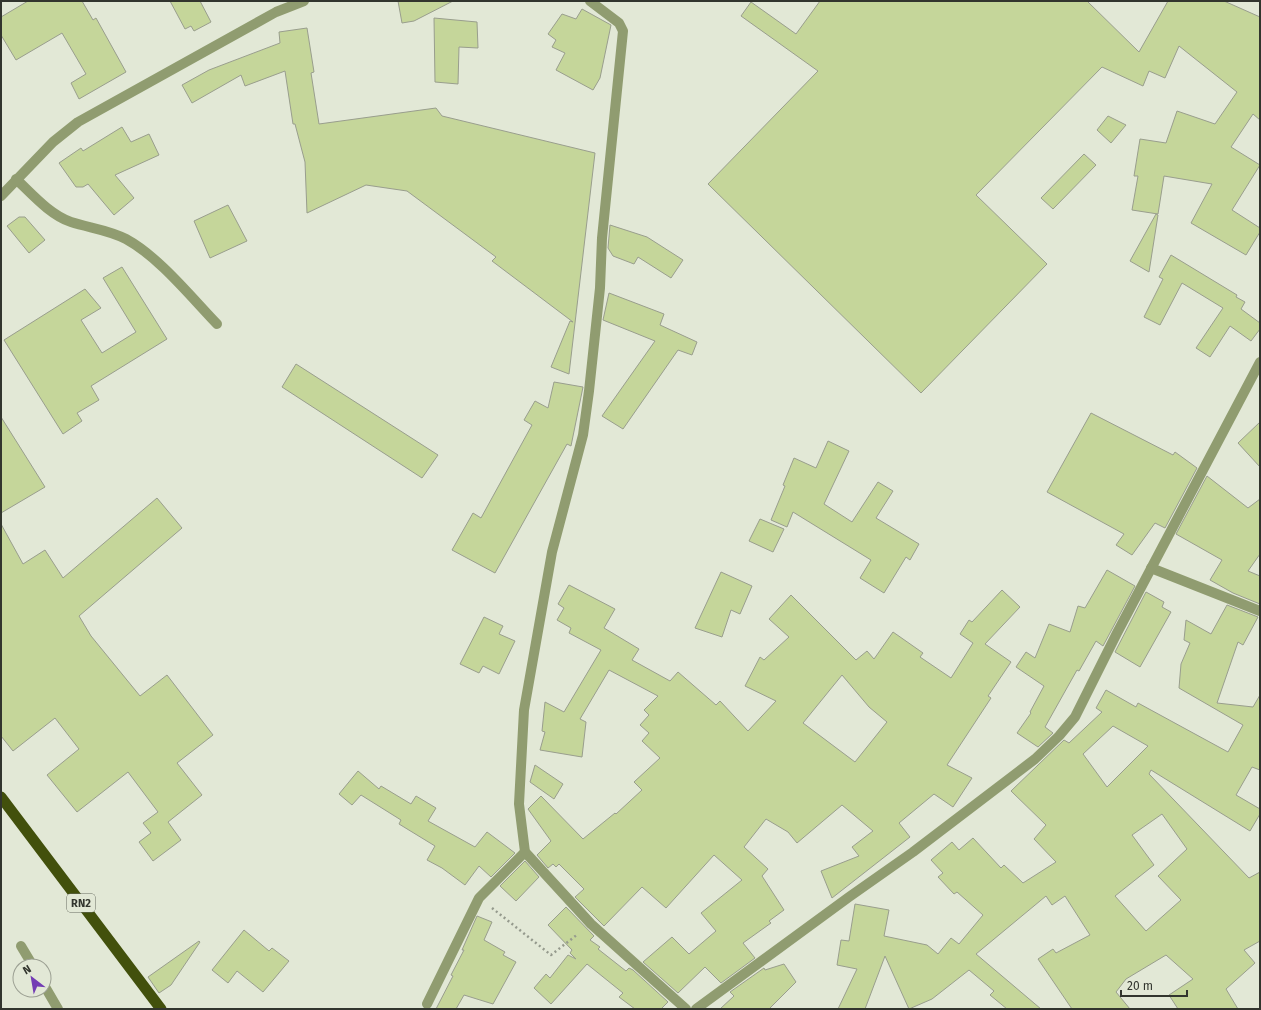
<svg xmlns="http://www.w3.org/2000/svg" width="1261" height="1010" font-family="'Fira Sans',sans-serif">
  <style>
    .building { fill: #c5d69a; stroke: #999e8d; fill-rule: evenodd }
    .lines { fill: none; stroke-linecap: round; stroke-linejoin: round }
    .path { stroke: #959a8d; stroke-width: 2.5; stroke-dasharray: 2 3; stroke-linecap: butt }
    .service { stroke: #909c70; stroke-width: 10 }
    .minor { stroke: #909c70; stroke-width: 10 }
    .trunk { stroke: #42500c; stroke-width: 11 }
    .labels { text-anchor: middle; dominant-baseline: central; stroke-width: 4; stroke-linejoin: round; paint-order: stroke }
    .shield { fill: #e2e8d6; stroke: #676b60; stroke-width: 1 }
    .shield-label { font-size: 11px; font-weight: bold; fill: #32352e }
  </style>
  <rect width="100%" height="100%" fill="#e2e8d6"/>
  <g class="building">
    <path d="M28,1H82L93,20L96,18L126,72L79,99L71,83L86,74L62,33L16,60L1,35V17Z"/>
    <path d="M170,1H200L211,22L194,31L191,26L185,29Z"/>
    <path d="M398,1H453L414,21L402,23Z"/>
    <path d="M820,1H1087L1139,52L1168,1H1224L1260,17V120L1253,114L1231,147L1260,165L1232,210L1260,228V232L1246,255L1191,223L1212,184L1164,176L1158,214L1132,210L1138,176H1134L1140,139L1166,143L1177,111L1215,124L1237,92L1179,46L1165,78L1149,71L1143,86L1102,67L976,195L1047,264L921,393L708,184L818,71L741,16L751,2L796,34Z"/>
    <path d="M582,9L611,25L600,78L593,90L556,70L565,53L552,47L556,40L548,34L562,14L576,19Z"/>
    <path d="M434,18L477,22L478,48L459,47L458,84L435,82Z"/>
    <path d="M307,28L314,72L311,73L319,124L436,108L442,116L595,153L569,374L551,367L570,321L573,322L492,261L496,257L407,191L366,185L307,213L305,162L295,124H293L285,71L245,86L241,75L192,103L182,85L209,70L280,43L279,32Z"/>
    <path d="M1108,116L1126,125L1111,143L1097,130Z"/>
    <path d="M122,127L131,142L149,134L159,155L115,175L134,198L114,215L88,184L83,187H76L59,163L81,148L83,151Z"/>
    <path d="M1084,154L1096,165L1053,209L1041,198Z"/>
    <path d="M228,205L247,241L210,258L194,221Z"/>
    <path d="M1156,214L1158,215L1149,272L1130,261Z"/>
    <path d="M19,217H25L45,240L29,253L7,226Z"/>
    <path d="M610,225L647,237L683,260L671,278L638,257L634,264L613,256L608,248Z"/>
    <path d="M1171,255L1237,295L1236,297L1245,302L1241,309L1260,323V329L1251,341L1230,326L1210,357L1196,348L1223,308L1182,283L1160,325L1144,317L1163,279L1159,277Z"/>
    <path d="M122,267L167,339L91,386L99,400L77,413L82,421L63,434L4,340L85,289L101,308L81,320L102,353L136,332L103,278Z"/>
    <path d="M609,293L664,314L660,325L697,342L692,355L678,350L623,429L602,416L655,341L603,320Z"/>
    <path d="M296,364L438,455L422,478L282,387Z"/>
    <path d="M554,382L583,387L571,446L567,444L495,573L452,550L473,513L481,518L532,425L524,420L535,401L548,408Z"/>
    <path d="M1091,413L1173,455L1175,452L1197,468L1165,528L1155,523L1132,555L1116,545L1124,534L1047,492Z"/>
    <path d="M1,417L45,487L1,513Z"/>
    <path d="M1260,422V467L1238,443Z"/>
    <path d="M828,441L849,451L824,504L852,522L878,482L893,491L876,518L919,544L910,560L906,557L884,593L860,578L871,560L793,512L787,527L771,520L785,486L783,485L794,458L816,468Z"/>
    <path d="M1207,476L1248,508L1260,499V554L1248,571L1260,576V604L1233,593L1210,580L1222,560L1176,534Z"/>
    <path d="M157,498L182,528L79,616L91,636L140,696L167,675L213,735L177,763L202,795L168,822L181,840L153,861L139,842L151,833L143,823L158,812L128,772L77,812L47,775L79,749L55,718L13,751L1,736V524L23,564L45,550L63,578Z"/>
    <path d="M760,519L784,529L773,552L749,541Z"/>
    <path d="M1107,570L1135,586L1103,646L1096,641L1079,671L1077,670L1045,727L1053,733L1038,747L1017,733L1031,713L1030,712L1044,686L1016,667L1026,652L1035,658L1049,624L1070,632L1078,606L1085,608Z"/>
    <path d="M721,572L752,586L740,614L731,610L722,637L695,628Z"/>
    <path d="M569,585L615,609L604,628L639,649L632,660L670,681L678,672L716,705L720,701L748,731L776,701L745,686L760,657L764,660L789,637L769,619L791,595L856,660L867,651L874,659L893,632L923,653L920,657L951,678L973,643L960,634L969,620L972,622L1002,590L1020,607L985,644L1011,662L988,696L991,698L947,765L972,778L953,807L934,794L899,823L910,837L832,898L821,871L859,856L852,847L873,831L842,805L797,843L788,832L766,819L744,847L768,869L762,876L784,910L769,921L771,923L743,943L755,958L721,983L705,967L678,993L643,962L672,937L689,954L716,931L701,913L742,880L714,855L666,908L642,887L604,926L575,897L584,889L559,864L556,867L553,864L548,868L537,855L551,841L528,809L541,796L583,839L615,813L616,814L642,790L634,782L660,758L642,741L649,733L640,725L649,715L644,710L658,696L609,670L580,719L586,722L582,757L540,750L545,732L542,731L545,702L564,712L601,650L569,633L571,628L557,620L564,608L558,604ZM842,675L869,707L887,722L855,762L803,723Z"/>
    <path d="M1146,592L1164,602L1162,607L1171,612L1140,667L1115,652Z"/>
    <path d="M1227,605L1258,617L1243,645L1238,642L1217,703L1253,707L1260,695V770L1252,767L1236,795L1260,809V814L1250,831L1151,770L1149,774L1249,878L1260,872V941L1244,950L1255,963L1226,989L1238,1009H1178L1169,995L1193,979L1166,955L1126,979L1116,992L1130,1009H1072L1038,959L1053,949L1056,953L1090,935L1065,896L1052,905L1046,896L976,954L1041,1009H1007L990,995L994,991L969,970L932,999L909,1009L885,956L865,1009H838L857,969L837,965L841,940L849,941L855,904L889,910L884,936L927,945L938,954L951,938L959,944L983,915L957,892L954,894L938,877L943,873L931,860L952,842L959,850L973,838L1001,868L1004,865L1023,883L1056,862L1034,839L1046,825L1011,791L1064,740L1069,743L1102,712L1096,708L1106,690L1136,707L1138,703L1228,752L1243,725L1179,688L1181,664L1190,643L1184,640L1186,620L1211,634ZM1113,726L1148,746L1107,787L1083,754ZM1162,814L1187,849L1158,876L1181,900L1146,931L1115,896L1154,865L1132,835Z"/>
    <path d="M484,617L503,626L499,634L515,641L499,674L483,666L479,673L460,664Z"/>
    <path d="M535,765L563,784L554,799L530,782Z"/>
    <path d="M358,771L379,789L381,786L411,804L416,796L436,808L428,821L475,847L487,832L515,853L491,877L479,866L465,885L442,868L427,860L435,846L399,824L401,820L361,795L352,805L339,794Z"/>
    <path d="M525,861L539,877L516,901L500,886Z"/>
    <path d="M566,907L594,936L590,940L600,947L598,949L626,971L629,968L633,970L668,1002L661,1009H635L619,997L623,993L587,964L551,1004L534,988L546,974L550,978L568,955L576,959L570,953L572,950L548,925Z"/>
    <path d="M477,916L492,922L484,940L505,952L503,955L516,962L493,1004L464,995L456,1009H436L453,976L451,975L464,950H462Z"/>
    <path d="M244,930L269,951L272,948L289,961L263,992L237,971L228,983L212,970Z"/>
    <path d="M199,941L200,942L171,985L159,993L148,977Z"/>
    <path d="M784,964L796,982L769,1009H720L734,996L730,992L764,968L765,970Z"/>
  </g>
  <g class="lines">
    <path class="path" d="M492,908L551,955L578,934"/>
    <g class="service">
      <path d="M21,946L33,966"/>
      <path d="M44,985L58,1009"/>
    </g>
    <g class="minor">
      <path d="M590,1L619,23L623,31L602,238L600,288L589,391L583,435L552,552L524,710L519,804L525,852L591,924L686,1009"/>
      <path d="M16,179C32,194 50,215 71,222C90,228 109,230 126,239C159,257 191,297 217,324"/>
      <path d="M1,196L53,142L78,122L276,12L304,1"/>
      <path d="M1151,568L1260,611"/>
      <path d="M427,1004L479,898L525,852"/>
      <path d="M696,1009L849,897L913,852L1035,759L1059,736L1075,717L1117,633L1260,362"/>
    </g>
    <path class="trunk" d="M1,797L161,1009"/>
  </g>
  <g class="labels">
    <rect class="shield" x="67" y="894" width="28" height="18" rx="3"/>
    <g class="shield-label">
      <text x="81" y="903">RN2</text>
    </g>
  </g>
  <rect width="1261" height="1010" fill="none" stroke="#32352e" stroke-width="4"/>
  <g transform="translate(32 978) rotate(329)"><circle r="19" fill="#e2e8d6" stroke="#9ca093"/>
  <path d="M0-3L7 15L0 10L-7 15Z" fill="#733db4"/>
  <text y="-6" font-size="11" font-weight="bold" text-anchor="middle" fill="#32352e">N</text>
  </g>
  <path d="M1121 990v6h66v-6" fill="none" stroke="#32352e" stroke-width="2"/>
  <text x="1127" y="990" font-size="12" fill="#32352e" stroke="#e2e8d6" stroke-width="3" paint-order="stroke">20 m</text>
</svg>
